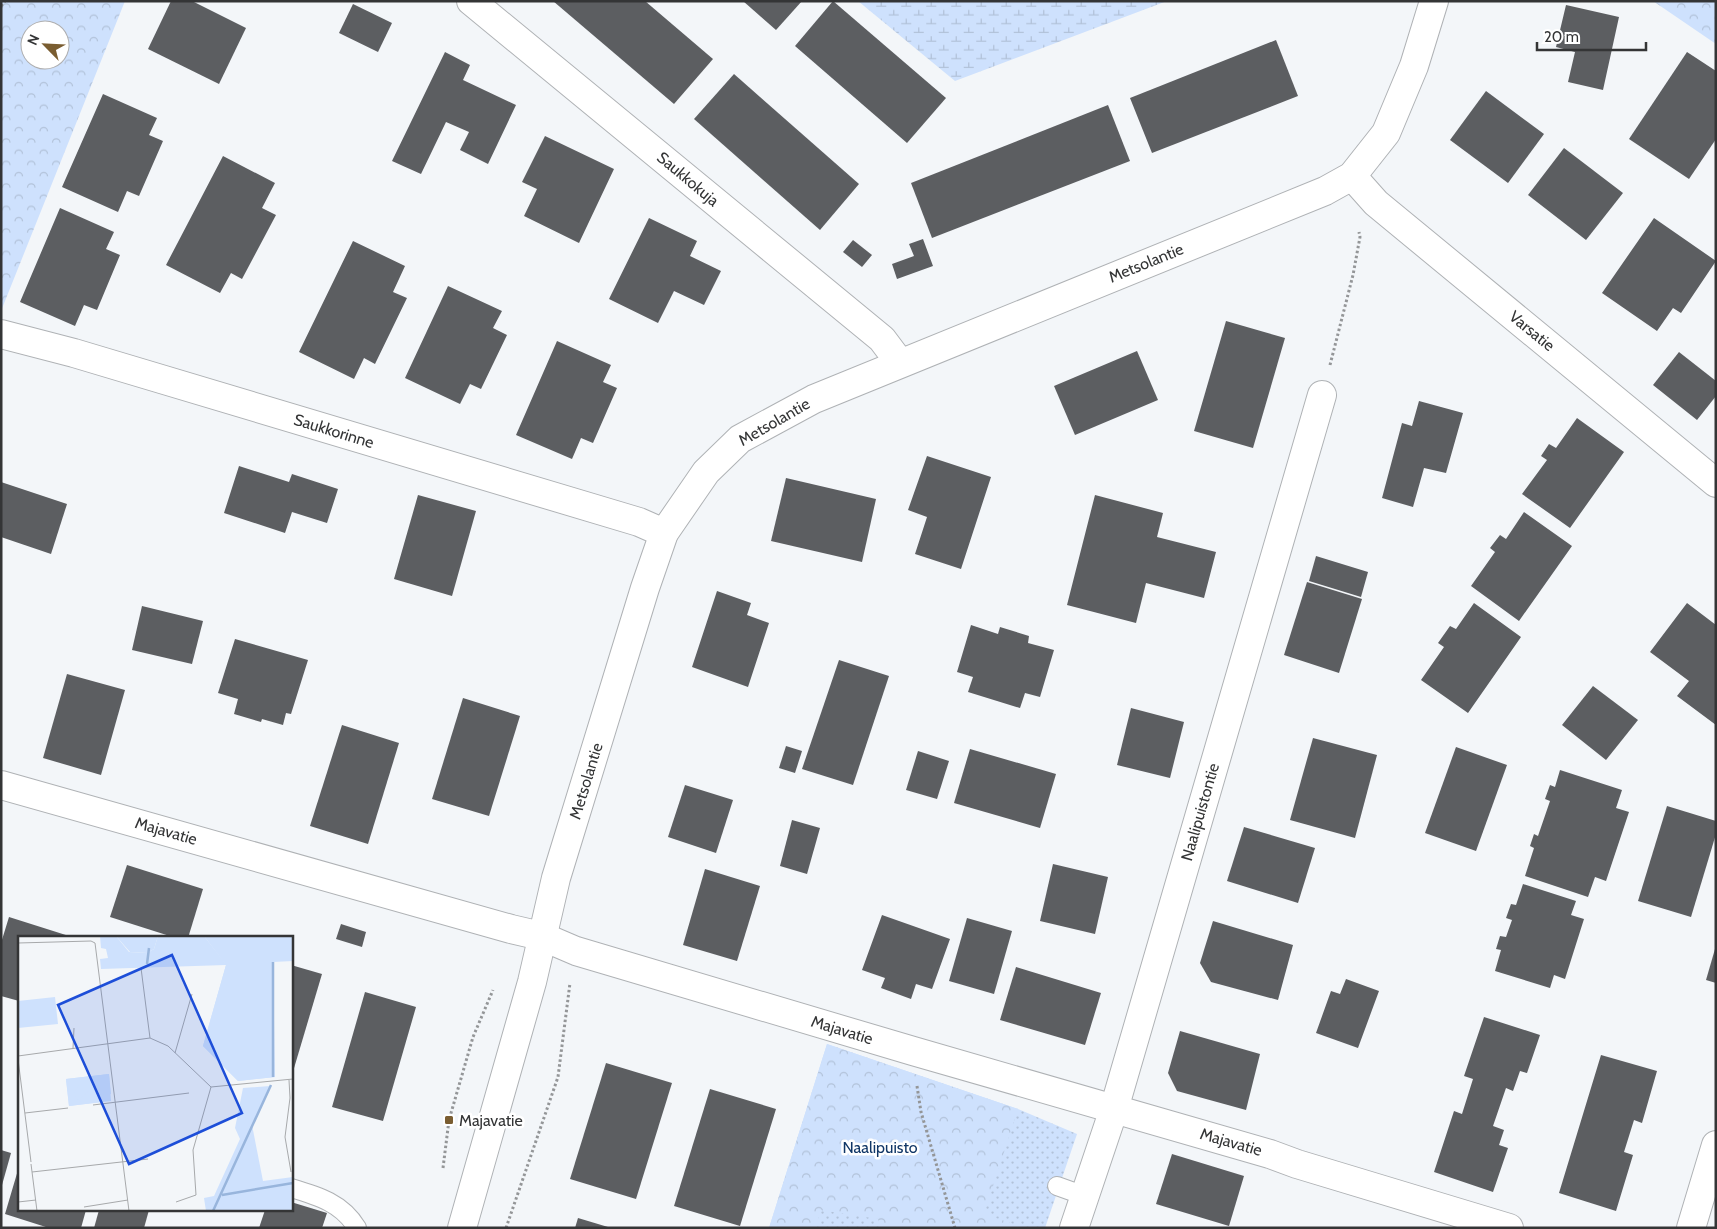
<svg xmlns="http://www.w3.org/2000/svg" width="1717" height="1229" font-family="Cabin,sans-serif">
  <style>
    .grass { fill: url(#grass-dots) }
    .forest { fill: url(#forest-crowns); fill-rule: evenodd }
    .wetland { fill: url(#wetland-marsh) }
    .building { fill: #5c5e61 }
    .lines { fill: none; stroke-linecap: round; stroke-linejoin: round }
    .service-casing { stroke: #afb2b5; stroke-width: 20 }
    .minor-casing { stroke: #afb2b5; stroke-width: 30 }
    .tertiary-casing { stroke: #afb2b5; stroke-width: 30 }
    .path { stroke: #949698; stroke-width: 3; stroke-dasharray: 2.5 2.5; stroke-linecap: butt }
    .service { stroke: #fff; stroke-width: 18 }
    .minor { stroke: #fff; stroke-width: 28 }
    .tertiary { stroke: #fff; stroke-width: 28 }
    .poi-dot { fill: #7a5d31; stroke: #fff; stroke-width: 2 }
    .labels { text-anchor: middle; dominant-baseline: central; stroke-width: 5; stroke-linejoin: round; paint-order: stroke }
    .street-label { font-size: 16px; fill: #343536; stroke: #fff }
    .poi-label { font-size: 16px; fill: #343536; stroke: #fff; text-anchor: start }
    .park-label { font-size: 16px; fill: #103666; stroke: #fff }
    .inset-river { fill: none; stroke: #98b5dc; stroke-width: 2.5 }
    .inset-road { fill: none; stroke: #a7a9ab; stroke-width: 1 }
    .view { fill: #1d4ed8; fill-opacity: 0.15; stroke: #1d4ed8; stroke-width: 2.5 }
    .inset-edge { fill: none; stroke: #343536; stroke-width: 2.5 }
  </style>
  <defs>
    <pattern id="grass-dots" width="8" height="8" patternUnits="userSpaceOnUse" patternTransform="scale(1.25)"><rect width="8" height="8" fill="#cee1fd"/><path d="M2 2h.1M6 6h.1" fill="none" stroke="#b2c2d9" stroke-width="1.8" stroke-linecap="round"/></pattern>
    <pattern id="forest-crowns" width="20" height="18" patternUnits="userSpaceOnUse" patternTransform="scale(1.25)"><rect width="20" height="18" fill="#cee1fd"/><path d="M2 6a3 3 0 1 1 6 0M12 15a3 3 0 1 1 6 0" fill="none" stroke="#b2c2d9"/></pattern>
    <pattern id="wetland-marsh" width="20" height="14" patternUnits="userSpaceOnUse" patternTransform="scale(1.25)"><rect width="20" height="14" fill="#cee1fd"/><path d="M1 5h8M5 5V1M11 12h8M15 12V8" fill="none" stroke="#b2c2d9"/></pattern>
  </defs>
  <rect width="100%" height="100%" fill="#f3f6f9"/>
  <path class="grass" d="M827,1044L1018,1109L1077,1134L1045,1228H769Z"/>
  <g class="forest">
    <path d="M1,1H125L1,311ZM30,30H60V60H30Z"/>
    <path d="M1653,1H1716V44Z"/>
    <path d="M827,1044L1018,1109L984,1214L1025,1228H881L878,1219L820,1210L817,1228H769Z"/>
  </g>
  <path class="wetland" d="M858,1H1167L955,81Z"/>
  <g class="building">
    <path d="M171,1H192L246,28L219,84L148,49Z"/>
    <path d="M553,1H645L713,59L674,104Z"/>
    <path d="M743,1H802L776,30Z"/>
    <path d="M833,1L946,98L907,143L795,46Z"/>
    <path d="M353,4L392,23L378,52L339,33Z"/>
    <path d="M1566,5L1619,17L1603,90L1568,82L1575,52L1556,47Z"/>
    <path d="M1276,40L1298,96L1152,153L1130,98Z"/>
    <path d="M445,52L470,65L463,80L516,105L488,164L460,150L469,132L446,122L421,174L392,161Z"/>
    <path d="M1687,52L1716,71V139L1689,179L1629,139Z"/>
    <path d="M734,74L859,184L820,230L694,119Z"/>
    <path d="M1486,91L1544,134L1508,183L1450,140Z"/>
    <path d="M103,94L157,118L149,135L163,141L139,196L127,191L118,212L62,187Z"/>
    <path d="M1108,105L1130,161L932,238L911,183Z"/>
    <path d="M545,136L614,169L579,243L524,216L537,189L522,182Z"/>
    <path d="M1564,148L1623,193L1586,240L1528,195Z"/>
    <path d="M223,156L275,183L262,208L276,215L242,279L231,273L220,293L166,265Z"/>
    <path d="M60,208L114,232L106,249L120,255L97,310L84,305L75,326L20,302Z"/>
    <path d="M649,218L697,241L690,256L721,271L704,305L674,291L658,323L609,299Z"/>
    <path d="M1654,218L1716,261L1681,313L1673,308L1657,331L1602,293Z"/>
    <path d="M923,239L933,266L897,279L892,264L914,256L909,244Z"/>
    <path d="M853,240L872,255L862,267L843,252Z"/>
    <path d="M353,241L405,266L393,292L407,298L375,364L364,358L354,379L299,352Z"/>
    <path d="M448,286L502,311L493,328L507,335L481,389L470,384L460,404L405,378Z"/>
    <path d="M1226,321L1285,338L1253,448L1194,431Z"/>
    <path d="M557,341L611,365L603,382L617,388L593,443L581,438L572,459L516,435Z"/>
    <path d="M1137,351L1158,400L1075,435L1054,386Z"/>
    <path d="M1679,352L1716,381V396L1697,420L1653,385Z"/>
    <path d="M1419,401L1463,413L1446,473L1424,468L1413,507L1382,498L1402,423L1412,426Z"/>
    <path d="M1577,418L1624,452L1570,528L1522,494L1547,460L1541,456L1549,444L1556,448Z"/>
    <path d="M927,456L991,477L961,569L915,554L927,517L908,510Z"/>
    <path d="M239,466L289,482L292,474L338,489L327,523L292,512L285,533L224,513Z"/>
    <path d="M786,478L876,499L862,562L771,541Z"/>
    <path d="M1,482L67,504L51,554L1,537Z"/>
    <path d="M418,495L476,511L452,596L394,579Z"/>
    <path d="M1095,495L1163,513L1157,537L1216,552L1204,598L1146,583L1136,623L1067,605Z"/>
    <path d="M1524,512L1572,546L1519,621L1471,586L1495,552L1490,548L1500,535L1506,539Z"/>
    <path d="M1316,556L1368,572L1361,597L1309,581Z"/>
    <path d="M1307,582L1362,599L1339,673L1284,655Z"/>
    <path d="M717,591L751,603L747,615L769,623L748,687L692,667Z"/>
    <path d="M1474,603L1521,637L1468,713L1421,680L1444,647L1438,643L1450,626L1456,629Z"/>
    <path d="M1687,603L1716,625V725L1677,696L1689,681L1650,652Z"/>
    <path d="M142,606L203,621L192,664L132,650Z"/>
    <path d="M971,625L998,634L1000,627L1029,636L1028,643L1054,650L1040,697L1025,693L1020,708L968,692L973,677L957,672Z"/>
    <path d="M235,639L308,660L291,714L286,713L283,725L262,719L261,722L234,714L238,699L218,693Z"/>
    <path d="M839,660L889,676L853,785L802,769Z"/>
    <path d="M67,674L125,690L101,775L43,758Z"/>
    <path d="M1593,686L1638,720L1606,760L1562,725Z"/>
    <path d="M463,698L520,716L489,816L432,799Z"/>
    <path d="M1131,708L1184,722L1170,778L1117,765Z"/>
    <path d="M342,725L399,743L368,844L310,826Z"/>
    <path d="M1313,738L1377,755L1355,838L1290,820Z"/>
    <path d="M786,746L802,751L795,773L779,768Z"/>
    <path d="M1456,747L1507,765L1476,851L1425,833Z"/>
    <path d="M970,749L1056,774L1040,828L954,803Z"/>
    <path d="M918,751L949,761L937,799L906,790Z"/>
    <path d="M1560,770L1622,790L1616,808L1629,812L1606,881L1595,877L1588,897L1525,876L1534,848L1530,846L1534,834L1538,836L1550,801L1545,799L1550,785L1555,787Z"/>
    <path d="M685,785L733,800L716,853L668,837Z"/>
    <path d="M1667,806L1716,821V834L1691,917L1638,901Z"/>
    <path d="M792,820L820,828L807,874L780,866Z"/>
    <path d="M1244,827L1315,848L1298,903L1227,881Z"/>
    <path d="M1053,864L1108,877L1095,934L1040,921Z"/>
    <path d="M127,865L203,889L188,938H176L110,917Z"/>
    <path d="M705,869L760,886L737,961L683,945Z"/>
    <path d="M1523,884L1576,901L1571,915L1584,919L1565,979L1554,975L1550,988L1495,971L1501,950L1496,949L1500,936L1506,937L1512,920L1506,918L1511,904L1516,905Z"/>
    <path d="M882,915L950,939L932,989L916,984L911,999L881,988L885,978L862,970Z"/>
    <path d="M9,917L69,936V938H19V1001L1,996V943Z"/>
    <path d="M967,918L1012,931L994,994L949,981Z"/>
    <path d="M1213,921L1293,945L1278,1000L1211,982L1200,963Z"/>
    <path d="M341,924L366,932L362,947L336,939Z"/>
    <path d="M1715,949H1716V983L1706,980Z"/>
    <path d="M291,965L322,974L292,1075H291Z"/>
    <path d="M1016,967L1101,993L1085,1045L1000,1020Z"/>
    <path d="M1346,979L1379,991L1358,1048L1316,1033L1331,991L1340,994Z"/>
    <path d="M365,992L416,1007L383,1121L332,1107Z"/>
    <path d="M1484,1017L1540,1035L1527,1073L1520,1071L1513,1091L1506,1088L1493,1126L1504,1130L1499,1145L1508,1148L1493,1192L1434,1172L1454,1111L1462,1114L1473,1079L1464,1076Z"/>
    <path d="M1180,1031L1260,1054L1246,1110L1177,1091L1168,1073Z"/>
    <path d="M1601,1055L1657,1071L1642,1123L1634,1120L1624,1152L1633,1155L1616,1211L1559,1193Z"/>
    <path d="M606,1063L672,1083L636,1199L570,1179Z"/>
    <path d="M710,1089L776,1109L740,1226L674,1206Z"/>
    <path d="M1,1150L11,1153L2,1185H1Z"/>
    <path d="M1172,1154L1244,1176L1229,1226L1156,1204Z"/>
    <path d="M18,1170L19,1210H86L81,1228H49L5,1214Z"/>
    <path d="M291,1202L327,1213L322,1228H259L265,1210H291Z"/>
    <path d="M99,1210H149L144,1228H94Z"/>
    <path d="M578,1218L608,1227V1228H575Z"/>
  </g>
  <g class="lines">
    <g class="service-casing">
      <g id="service">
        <path d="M1057,1186L1085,1196"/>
        <path d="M291,1188C318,1196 342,1203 357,1228"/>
      </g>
    </g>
    <g class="minor-casing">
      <g id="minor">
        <path d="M471,1L882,339L900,363"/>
        <path d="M1352,176L1376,203L1716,483"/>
        <path d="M1,334L74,353L639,522L664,533"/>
        <path d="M1,785L511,929L541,936L576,951L913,1051L1270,1154L1297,1164L1509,1228"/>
        <path d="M1074,1228L1114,1109L1322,395"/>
        <path d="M1691,1228L1716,1145"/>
      </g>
    </g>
    <g class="tertiary-casing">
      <path id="tertiary" d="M462,1228L532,982L556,878L645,588L664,533L706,472L740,439L814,399L1325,191L1352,176L1386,133L1414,66L1434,1"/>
    </g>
    <g class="path">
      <path d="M1,6L5,1"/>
      <path d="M1330,365L1353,275L1360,237L1359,232"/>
      <path d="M917,1086L921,1112L955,1228"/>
      <path d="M443,1168L449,1120L473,1037L493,990"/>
      <path d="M506,1228L558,1077L570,983"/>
    </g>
    <use href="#service" class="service"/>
    <use href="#minor" class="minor"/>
    <use href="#tertiary" class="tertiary"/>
  </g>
  <rect class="poi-dot" x="444" y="1115" width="10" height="10" rx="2.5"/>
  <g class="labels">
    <g class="street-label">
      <text transform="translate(688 179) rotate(40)">Saukkokuja</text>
      <text transform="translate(1146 263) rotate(-22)">Metsolantie</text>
      <text transform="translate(1532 331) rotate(39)">Varsatie</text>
      <text transform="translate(774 422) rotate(-30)">Metsolantie</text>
      <text transform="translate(334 431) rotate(17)">Saukkorinne</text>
      <text transform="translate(586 781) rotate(-73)">Metsolantie</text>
      <text transform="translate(1200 812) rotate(-74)">Naalipuistontie</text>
      <text transform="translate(166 831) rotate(16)">Majavatie</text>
      <text transform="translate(842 1030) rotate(17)">Majavatie</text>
      <text transform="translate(1231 1142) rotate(16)">Majavatie</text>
    </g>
    <g class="poi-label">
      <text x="459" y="1120">Majavatie</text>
    </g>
    <g class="park-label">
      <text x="880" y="1147">Naalipuisto</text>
    </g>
  </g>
  <g transform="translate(18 936)">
    <rect width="275" height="275" fill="#f3f6f9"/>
    <path d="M91,138L93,165L51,170L48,143Z" fill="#cee1fd"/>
    <path d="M82,0H98L111,16L129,17L136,13L140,0H186L208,28L257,141L220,145L185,110L208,29L83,33L82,23L90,22L88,13L83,12ZM37,61L40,88L0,92V65ZM91,138L93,158L82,159L83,166L51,170L48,143ZM76,144L77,150L60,164L55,158L62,148ZM252,150L234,189L245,245L275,241V275H188L186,262L196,260L222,203L217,192L225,152Z" fill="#cee1fd" fill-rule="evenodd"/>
    <path d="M98,0H140L136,13L129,17L112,16ZM186,0H275V25L255,26L257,141L220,145L185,110L208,29Z" fill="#cee1fd"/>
    <path class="inset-river" d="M255,26V141M129,28L131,12M204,259L275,247M195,275L253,149"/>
    <path class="inset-road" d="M0,7L73,5L77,7L111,275M123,32L132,102M55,112L56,92M157,117L174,58M0,120L132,102L150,110L193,151L275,143M0,123L13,226M271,144L272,162L267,201L273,236M75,169L171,157M7,177L50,172M13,228L19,275M14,236L130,223M0,266L18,264M158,266L178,259L175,214L193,151M66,271L110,264"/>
    <path class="view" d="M154,19L224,177L111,228L40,69Z"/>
    <rect width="275" height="275" class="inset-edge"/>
  </g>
  <rect width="1717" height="1229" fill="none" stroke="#343536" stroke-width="5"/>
  <g transform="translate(45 45) rotate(294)"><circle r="24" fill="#ffffff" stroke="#aeaeaf"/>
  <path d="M0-4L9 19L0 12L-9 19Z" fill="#7a5d31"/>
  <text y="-8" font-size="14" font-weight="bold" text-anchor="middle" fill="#343536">N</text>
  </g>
  <path d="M1537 42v8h109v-8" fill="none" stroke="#343536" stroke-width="2.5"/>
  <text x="1544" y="42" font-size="15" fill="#343536" stroke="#ffffff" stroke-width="4" paint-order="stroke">20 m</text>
</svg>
